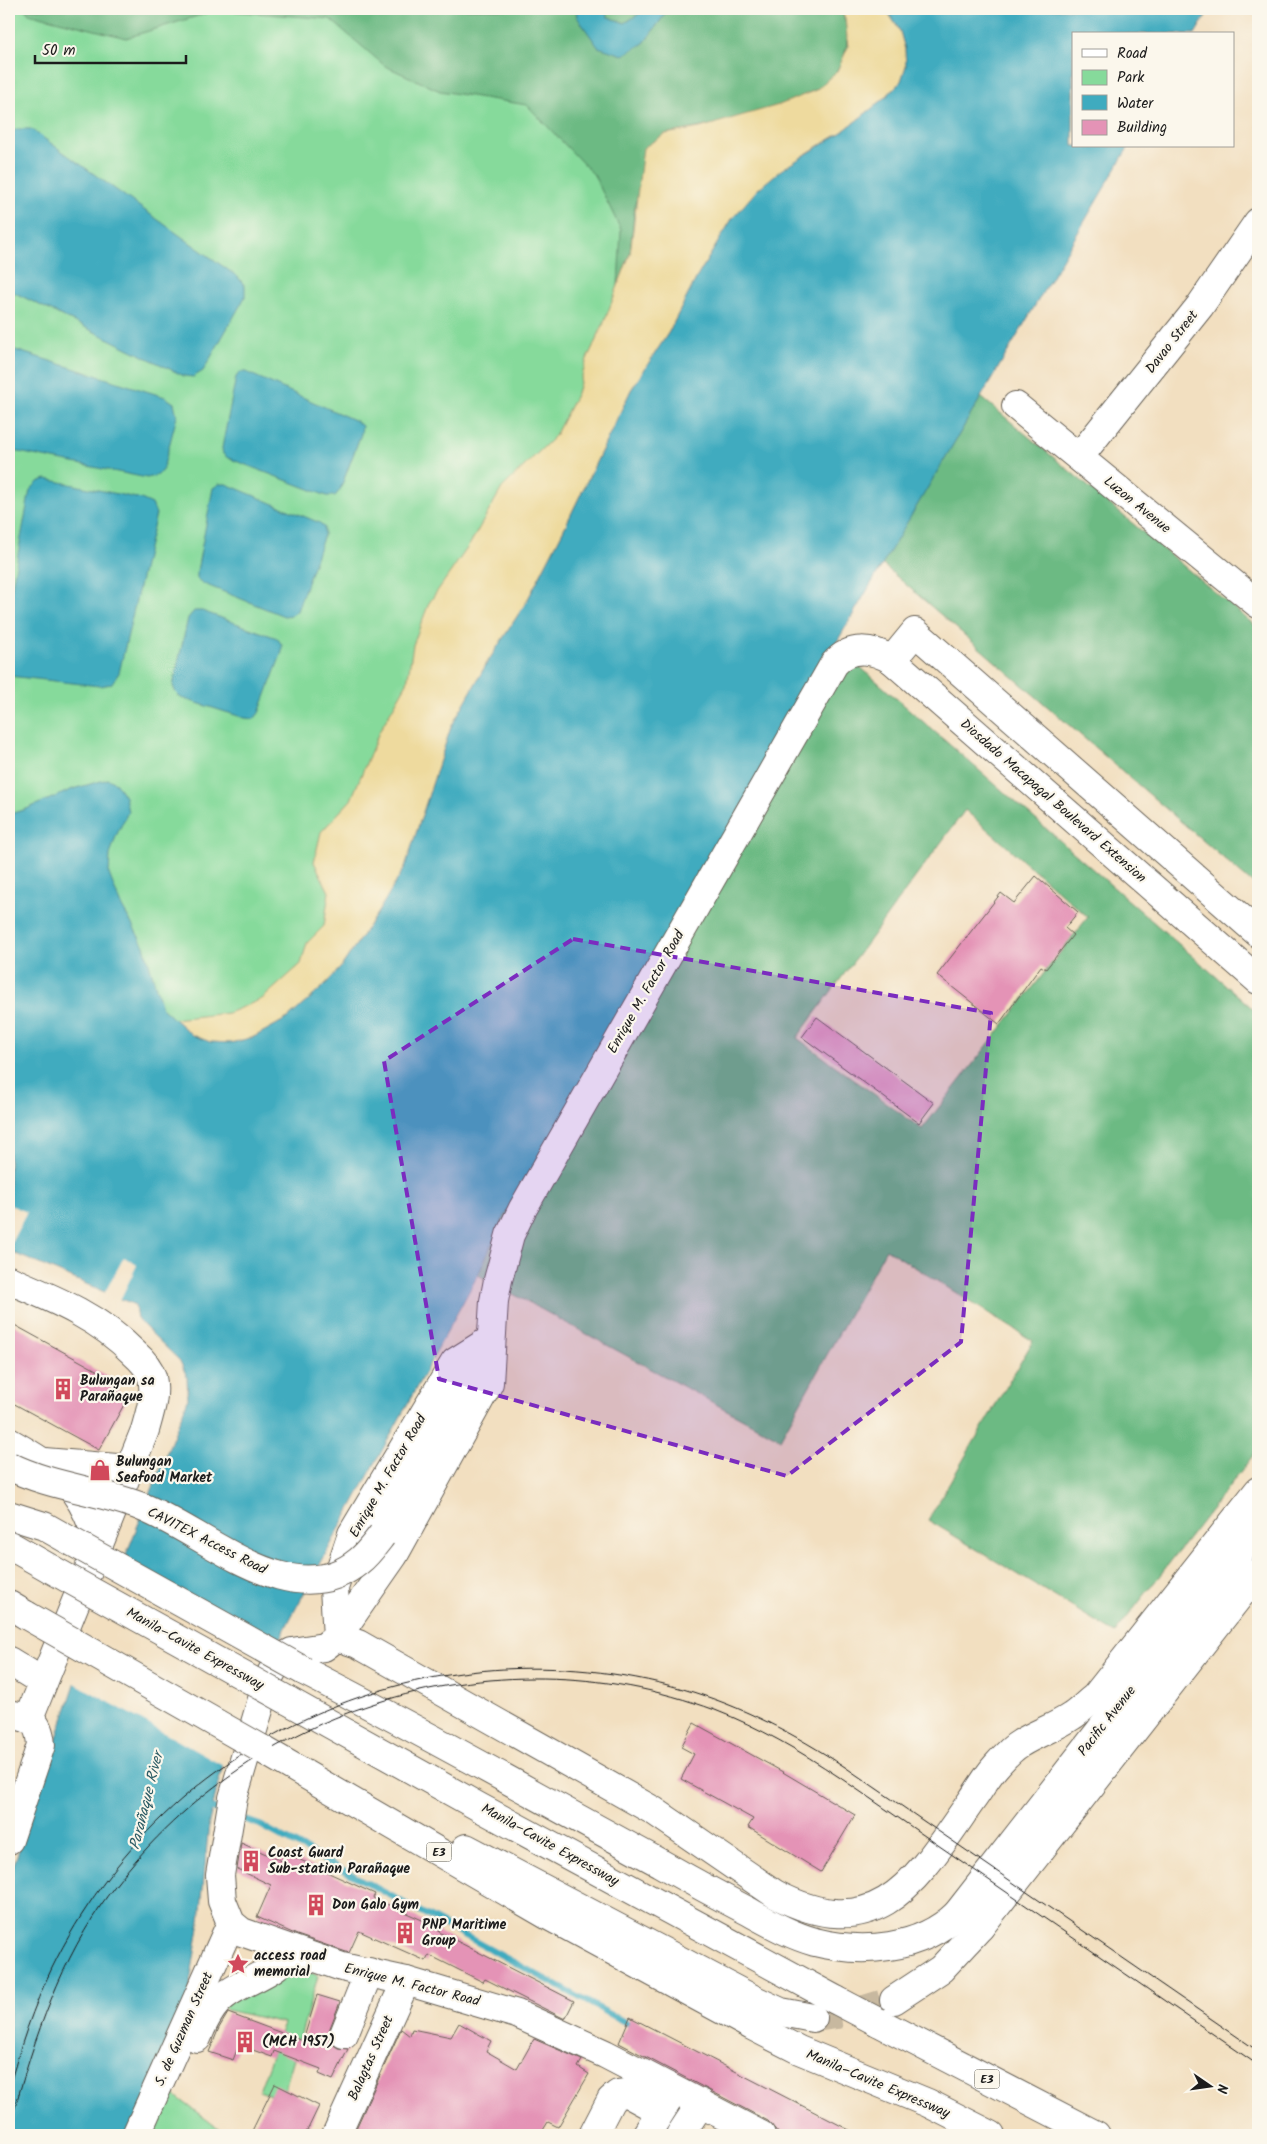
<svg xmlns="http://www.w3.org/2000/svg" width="1267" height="2144" font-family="Kalam,sans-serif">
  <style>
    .green { fill: #86da9b; stroke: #517b5c }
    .forest { fill: #6cba83; stroke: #446b50; fill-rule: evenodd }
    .sand { fill: #eeda9e; stroke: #857b5d }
    .water { fill: #3fabbf; stroke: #2e646e }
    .pier { fill: #f2dfc0 }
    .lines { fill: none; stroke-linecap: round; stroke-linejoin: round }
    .stream { stroke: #3fabbf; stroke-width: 6 }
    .building { fill: #e493b6 }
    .highway-tunnel { stroke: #c7b89f; stroke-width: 28; stroke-dasharray: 28 14; stroke-linecap: butt }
    .minor-casing { stroke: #676055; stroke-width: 30 }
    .major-casing { stroke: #676055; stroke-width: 30 }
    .highway-casing { stroke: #676055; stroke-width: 30 }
    .minor { stroke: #fff; stroke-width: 28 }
    .major { stroke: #fff; stroke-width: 28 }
    .highway { stroke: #fff; stroke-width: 28 }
    .tram { stroke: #1c1c1c; stroke-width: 1 }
    .minor-bridge-casing { stroke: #676055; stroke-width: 30; stroke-linecap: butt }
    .highway-bridge-casing { stroke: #676055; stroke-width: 30; stroke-linecap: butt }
    .minor-bridge { stroke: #fff; stroke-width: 28 }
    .highway-bridge { stroke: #fff; stroke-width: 28 }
    .marked { fill: #7b2cbf; fill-opacity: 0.2; stroke: #7b2cbf; stroke-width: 4; stroke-dasharray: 10 6; stroke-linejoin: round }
    .labels { text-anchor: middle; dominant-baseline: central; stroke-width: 4.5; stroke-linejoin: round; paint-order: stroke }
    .shield { fill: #fbf7ec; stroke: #5f5e5a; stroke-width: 1 }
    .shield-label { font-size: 12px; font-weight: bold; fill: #1c1c1c }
    .street-label { font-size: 14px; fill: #1c1c1c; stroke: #fbf7ec }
    .poi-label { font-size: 14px; font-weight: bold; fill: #1c1c1c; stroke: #fbf7ec; text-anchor: start }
    .water-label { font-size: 15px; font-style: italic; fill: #2c5c65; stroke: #fbf7ec }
  </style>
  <rect width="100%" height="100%" fill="#fbf7ec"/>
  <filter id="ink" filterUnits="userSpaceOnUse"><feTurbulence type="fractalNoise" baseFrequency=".02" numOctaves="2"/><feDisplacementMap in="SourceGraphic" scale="10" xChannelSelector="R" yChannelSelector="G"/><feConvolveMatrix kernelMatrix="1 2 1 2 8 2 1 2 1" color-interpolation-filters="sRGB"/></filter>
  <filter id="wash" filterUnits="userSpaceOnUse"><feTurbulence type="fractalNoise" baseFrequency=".0096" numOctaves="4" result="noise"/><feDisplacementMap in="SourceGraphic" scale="20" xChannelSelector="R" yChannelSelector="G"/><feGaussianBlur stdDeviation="1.12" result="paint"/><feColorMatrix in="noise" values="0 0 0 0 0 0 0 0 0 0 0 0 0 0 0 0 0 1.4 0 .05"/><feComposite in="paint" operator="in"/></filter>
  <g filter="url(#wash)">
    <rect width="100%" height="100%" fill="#f2dfc0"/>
    <g class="green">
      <path d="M9,9H886L732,219L631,390L277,1086L9,1036Z"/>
      <path d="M285,1960L318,1976L282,2099L259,2091L284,2023L226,2010L210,1986L242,1971Z"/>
      <path d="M165,2088L227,2135H144Z"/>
    </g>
    <g class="forest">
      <path d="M25,9H576L577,17L644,43L669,9H840C856,37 844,75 815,90C772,112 712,126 665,134L635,203L630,254L618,286L621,230L594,175L527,105L440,91L385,66L330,19L217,10L126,38L28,13Z"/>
      <path d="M604,9H647L625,23L608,17Z"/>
      <path d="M981,397L1258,628V888L882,564Z"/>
      <path d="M835,645L1258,1013V1449L1115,1633L928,1520L1033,1341L886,1249L780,1439L478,1275L501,1223ZM965,810L1088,917L922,1129L797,1038Z"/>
    </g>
    <path class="sand" d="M840,9H886L900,31L905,49L906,66L901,81L885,98L842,132L807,153L732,219L697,277L669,332L631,390L563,531L527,601L487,663L451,727L405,867L378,912L341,967L323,987L288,1018L254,1037L231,1043L210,1042L192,1035L174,1019L228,1013L262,999L301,964L307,943L324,926L329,892L314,862L321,832L351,800L379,732L407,683L413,645L429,603L470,544L502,488L555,436L577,393L587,359L603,325L630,254L643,148L665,134L700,128L740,116L779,105L816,90L837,71L848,47L845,18Z"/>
    <g class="water">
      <path d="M576,9H604L608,17L625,23L647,9H669L644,43L623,55L598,47L577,17Z"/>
      <path d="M886,9H1210L1195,34H1073V146H1129L835,645L501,1223L478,1275L289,1621L225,1756L209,1822L200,1921L186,2008L130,2135H9V1879L76,1681L188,1399L187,1377L180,1361L137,1319L135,1305L9,1251V814L24,810L73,789L108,779L116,783L125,797L128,812L116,836L110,855L109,874L120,903L144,946L162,1008L174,1019L192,1035L210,1042L231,1043L254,1037L288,1018L323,987L341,967L378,912L405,867L451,727L487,663L527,601L563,531L631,390L669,332L697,277L732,219L758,189L781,170L842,132L885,98L901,81L906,66L905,49L900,31Z"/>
      <path d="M17,129H31L238,277L245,286V297L203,371L193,377L184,376L9,290V134Z"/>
      <path d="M9,348L165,397L174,403L177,416L163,469L158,475L147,478L9,450Z"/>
      <path d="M240,372H246L356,421L362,426L361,434L340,490L335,496H327L228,458L223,454L222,448L236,377Z"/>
      <path d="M46,479L141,499L152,504L156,514L119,673L111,684L100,686L9,676V602L30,490L38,482Z"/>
      <path d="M219,484H226L320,523L324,527V535L297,611L292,615L284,616L204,584L197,579V571L213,488Z"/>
      <path d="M194,611H202L277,638L282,645V652L259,713L254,719L245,718L181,698L176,693L173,686L188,618Z"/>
    </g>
    <g class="pier">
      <path d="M10,1205L27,1212L9,1247V1208Z"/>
      <path d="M124,1257L137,1265L120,1300L104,1294Z"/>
      <path d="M122,1559L280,1647L227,1757L225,1767L73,1682Z"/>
    </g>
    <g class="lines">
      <g class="stream">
        <path d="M212,1808L225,1813"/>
        <path d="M237,1817L260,1825L634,2027"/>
      </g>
    </g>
    <g id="blocks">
      <g class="building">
        <path d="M1036,876L1078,912L1065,928L1073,935L1046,969L1041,966L999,1024L937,975L1001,893L1014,903Z"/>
        <path d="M817,1017L934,1103L919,1123L802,1037Z"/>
        <path d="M9,1322L109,1377L126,1401L99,1450L9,1401Z"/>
        <path d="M694,1723L781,1771L855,1815L821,1872L748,1827L753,1819L681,1779L694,1754L681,1747Z"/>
        <path d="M241,1843L282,1861L285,1853L375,1894L373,1898L440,1928L439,1932L574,2001L565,2019L485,1979L483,1982L429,1955L426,1961L359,1931L349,1953L297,1935L257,1917L271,1885L237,1869Z"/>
        <path d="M317,1995L340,2002L330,2028L329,2037L332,2044L338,2048L348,2049L333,2080L319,2074L321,2069L274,2051L272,2057L239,2045L233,2060L209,2052L219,2028L228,2013L303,2041Z"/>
        <path d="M630,2017L859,2135H780L768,2121L619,2043Z"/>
        <path d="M459,2023L491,2041L486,2051L517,2069L534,2039L582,2060L578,2067L589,2074L558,2127L548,2122L540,2135H353L401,2029L410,2036L412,2029L451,2037Z"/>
        <path d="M275,2084L319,2106L305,2135H250Z"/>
      </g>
    </g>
  </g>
  <g filter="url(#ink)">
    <use href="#blocks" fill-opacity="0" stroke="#676055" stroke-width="1"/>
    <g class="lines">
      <path class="highway-tunnel" d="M813,2018L852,2013L894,2000"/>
      <g class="minor-casing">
        <g id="minor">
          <path d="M1016,406L1258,604"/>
          <path d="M1079,457L1200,306L1258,222"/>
          <path d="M892,660L915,632L1258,933"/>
          <path d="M9,1280C54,1299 99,1317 134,1353C141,1359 149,1368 152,1377C156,1395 150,1412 145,1430L29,1718"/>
          <path d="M9,1442C57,1469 84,1488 98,1544"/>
          <path d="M44,1462L129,1469"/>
          <path d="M382,1535L489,1343"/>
          <path d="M337,1637L358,1644L654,1811L775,1894C880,1949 918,1877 972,1800C980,1789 987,1776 996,1766C1003,1758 1012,1748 1021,1743C1037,1733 1056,1727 1072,1716C1080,1711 1087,1703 1095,1697L1258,1491"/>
          <path d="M337,1637L334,1588L352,1534L455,1362L490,1340"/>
          <path d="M9,1661L43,1682"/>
          <path d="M9,1714C31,1718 39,1720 41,1745L9,1840"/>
          <path d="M344,2034L369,1972"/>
          <path d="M197,2038C203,2023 211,2006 224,1996C246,1979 276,1974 292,1950"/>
          <path d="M136,2135L231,1923"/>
          <path d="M336,2135L406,1981"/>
          <path d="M593,2135L611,2100L618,2094L627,2093L660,2111"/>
          <path d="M646,2135L670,2097"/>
          <path d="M680,2135L701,2103"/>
          <path d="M761,2135L605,2054L517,2014L406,1981L342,1967L242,1932L231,1923L222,1901L220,1875L233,1798L268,1679L279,1659L292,1652L324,1647L337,1637L394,1555L489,1383L494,1301L498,1280L510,1235L522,1210L834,664C850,645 872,648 892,660L1258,980"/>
        </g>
      </g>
      <g class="major-casing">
        <g id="major">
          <path d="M957,1914L1258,1528"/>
          <path d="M980,1927L1258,1572"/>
        </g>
      </g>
      <g class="highway-casing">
        <g id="highway">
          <path d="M9,1515L44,1526L67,1539"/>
          <path d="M9,1545L51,1569"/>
          <path d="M9,1605L26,1615"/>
          <path d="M304,1671C424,1732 541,1799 660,1863C688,1879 717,1895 746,1910C768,1922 790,1935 815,1942C862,1954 920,1950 957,1914"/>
          <path d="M287,1700L479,1807L836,2000"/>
          <path d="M260,1748L547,1915L752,2026L799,2050L928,2103L991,2135"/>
          <path d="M466,1848L755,2000L781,2012L813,2018"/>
          <path d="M894,2000L941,1969L980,1927"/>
          <path d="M878,2022L1096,2135"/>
        </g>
      </g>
      <use href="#minor" class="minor"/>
      <use href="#major" class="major"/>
      <use href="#highway" class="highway"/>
      <g class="tram">
        <path d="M9,2088C20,2047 33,2007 52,1968C167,1733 432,1618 683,1689C742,1706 795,1734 845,1767L1258,2051"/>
        <path d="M9,2129C31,2050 54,1974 101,1905C237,1710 491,1627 715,1710C759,1727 800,1751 839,1777L1258,2065"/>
      </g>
      <g class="minor-bridge-casing">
        <path id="minor-bridge" d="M9,1466C51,1487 99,1490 142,1507C206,1532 292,1617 359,1561C368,1554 375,1544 382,1535"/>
      </g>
      <g class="highway-bridge-casing">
        <g id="highway-bridge">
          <path d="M67,1539L304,1671"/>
          <path d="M51,1569L287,1700"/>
          <path d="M26,1615L260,1748"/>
          <path d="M836,2000L878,2022"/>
        </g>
      </g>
      <use href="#minor-bridge" class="minor-bridge"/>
      <use href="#highway-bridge" class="highway-bridge"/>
    </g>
  </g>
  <path class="marked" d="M573,939L991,1013L961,1342L787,1476L439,1379L384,1061Z"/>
  <defs>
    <g id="building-bare" transform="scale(1.725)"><path d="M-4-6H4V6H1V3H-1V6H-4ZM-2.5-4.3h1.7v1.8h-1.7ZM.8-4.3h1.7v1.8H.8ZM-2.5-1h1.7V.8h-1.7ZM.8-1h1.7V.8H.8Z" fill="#d1495b" stroke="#fbf7ec" stroke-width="2.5" paint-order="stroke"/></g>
    <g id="shop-bare" transform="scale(1.725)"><path d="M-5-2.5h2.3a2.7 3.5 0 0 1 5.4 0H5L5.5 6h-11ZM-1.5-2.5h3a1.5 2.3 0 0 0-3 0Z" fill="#d1495b" stroke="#fbf7ec" stroke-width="2.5" paint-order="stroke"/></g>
    <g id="sight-bare" transform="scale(1.725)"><path d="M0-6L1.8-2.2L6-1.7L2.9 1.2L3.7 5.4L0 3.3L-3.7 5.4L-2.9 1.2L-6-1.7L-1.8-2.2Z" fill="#d1495b" stroke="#fbf7ec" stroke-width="2.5" paint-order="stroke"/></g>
  </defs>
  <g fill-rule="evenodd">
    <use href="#building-bare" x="63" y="1389"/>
    <use href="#shop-bare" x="100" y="1470"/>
    <use href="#building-bare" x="251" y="1861"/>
    <use href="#building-bare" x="316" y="1905"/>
    <use href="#building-bare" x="405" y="1933"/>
    <use href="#sight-bare" x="238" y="1964"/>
    <use href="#building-bare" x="245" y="2042"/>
  </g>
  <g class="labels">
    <g class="shield">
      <rect x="426.5" y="1842.5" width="25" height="19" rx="4"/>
      <rect x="974.5" y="2069.5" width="25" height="19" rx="4"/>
    </g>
    <g class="shield-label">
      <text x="439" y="1852">E3</text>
      <text x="987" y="2079">E3</text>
    </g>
    <g class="street-label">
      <text transform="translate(1172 342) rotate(-52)">Davao Street</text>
      <text transform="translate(1137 505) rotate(39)">Luzon Avenue</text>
      <text transform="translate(1053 801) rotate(41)">Diosdado Macapagal Boulevard Extension</text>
      <text transform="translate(646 992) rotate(-60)">Enrique M. Factor Road</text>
      <text transform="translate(388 1476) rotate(-60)">Enrique M. Factor Road</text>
      <text transform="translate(207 1541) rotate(27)">CAVITEX Access Road</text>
      <text transform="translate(195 1649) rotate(29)">Manila–Cavite Expressway</text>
      <text transform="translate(1107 1721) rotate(-52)">Pacific Avenue</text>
      <text transform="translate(550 1845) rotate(29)">Manila–Cavite Expressway</text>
      <text transform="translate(412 1985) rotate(14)">Enrique M. Factor Road</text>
      <text transform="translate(184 2029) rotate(-66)">S. de Guzman Street</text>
      <text transform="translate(371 2058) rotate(-66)">Balagtas Street</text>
      <text transform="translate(878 2084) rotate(23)">Manila–Cavite Expressway</text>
    </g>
    <g class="poi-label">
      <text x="80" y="1381">Bulungan sa<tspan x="80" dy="16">Parañaque</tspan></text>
      <text x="116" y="1462">Bulungan<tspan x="116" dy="16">Seafood Market</tspan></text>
      <text x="268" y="1853">Coast Guard<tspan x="268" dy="16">Sub-station Parañaque</tspan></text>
      <text x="332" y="1905">Don Galo Gym</text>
      <text x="422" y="1925">PNP Maritime<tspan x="422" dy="16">Group</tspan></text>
      <text x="254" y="1956">access road<tspan x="254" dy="16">memorial</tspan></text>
      <text x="262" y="2042">(MCH 1957)</text>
    </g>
    <g class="water-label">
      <text transform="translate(147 1801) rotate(-76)">Parañaque River</text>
    </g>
  </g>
  <rect width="1267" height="2144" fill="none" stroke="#fbf7ec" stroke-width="30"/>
  <rect x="1072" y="32" width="162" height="115" fill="#fbf7ec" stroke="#a29f99"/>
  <rect x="1082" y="49" width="25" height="8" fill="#ffffff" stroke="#a29f99"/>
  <text x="1117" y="58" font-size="15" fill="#1c1c1c">Road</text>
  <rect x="1082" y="70" width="25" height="15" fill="#86da9b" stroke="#a29f99"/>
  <text x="1117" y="82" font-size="15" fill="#1c1c1c">Park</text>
  <rect x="1082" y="95" width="25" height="15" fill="#3fabbf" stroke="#a29f99"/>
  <text x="1117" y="108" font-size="15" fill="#1c1c1c">Water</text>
  <rect x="1082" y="120" width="25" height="15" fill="#e493b6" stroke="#a29f99"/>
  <text x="1117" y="132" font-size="15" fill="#1c1c1c">Building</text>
  <g transform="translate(1210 2086) rotate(103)" stroke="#fbf7ec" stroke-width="4" paint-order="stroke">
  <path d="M0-4L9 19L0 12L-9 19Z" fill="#1c1c1c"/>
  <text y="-8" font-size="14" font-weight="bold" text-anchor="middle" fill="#1c1c1c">N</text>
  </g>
  <path d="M35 55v8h151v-8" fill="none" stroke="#1c1c1c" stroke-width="2.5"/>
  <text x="42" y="55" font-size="15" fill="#1c1c1c" stroke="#fbf7ec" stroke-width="4" paint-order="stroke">50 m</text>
</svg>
